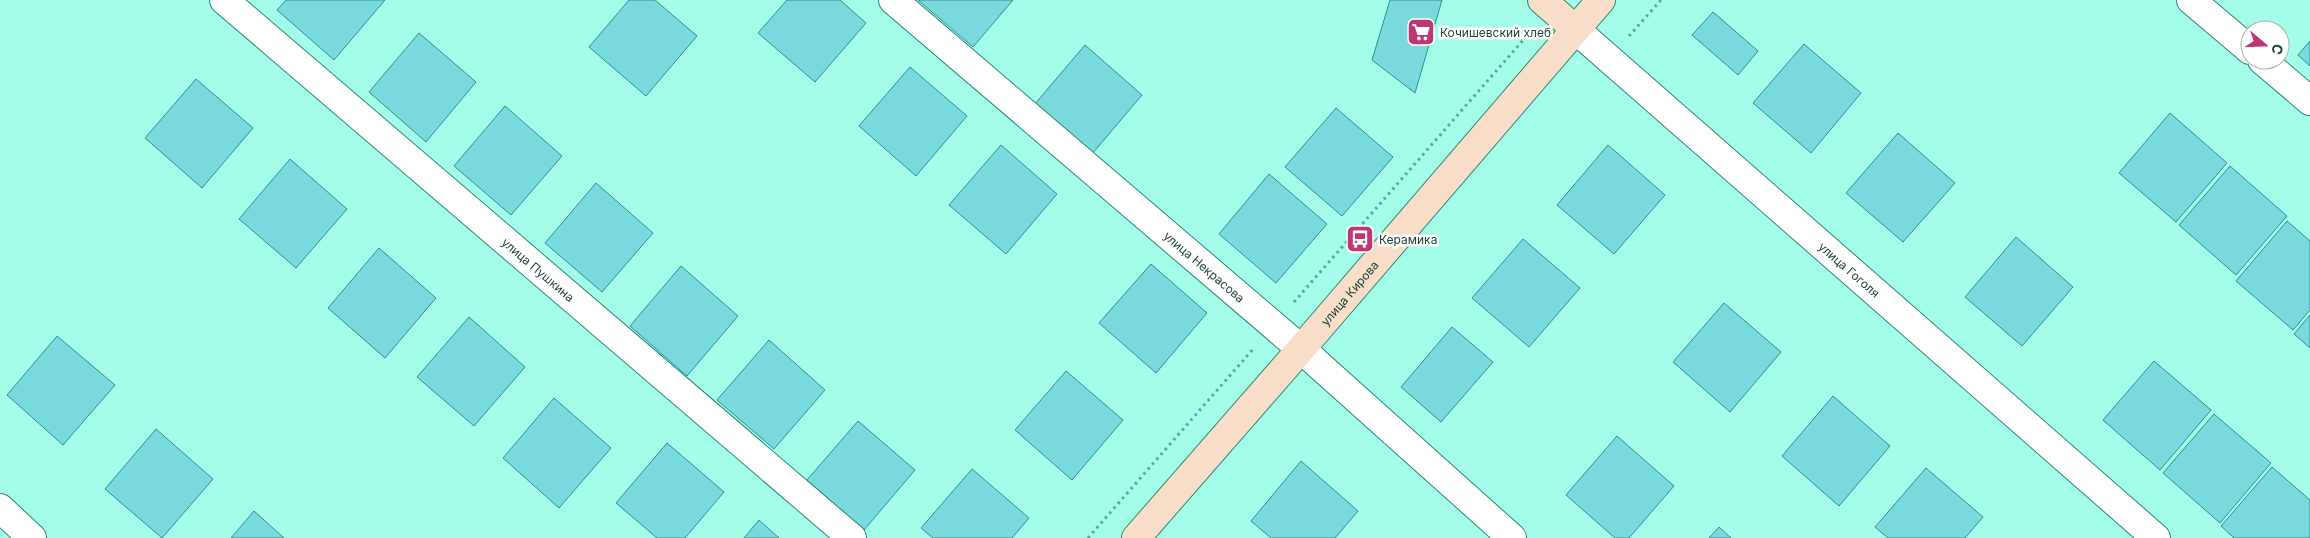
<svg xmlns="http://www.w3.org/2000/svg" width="2310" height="538" font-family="Inter,sans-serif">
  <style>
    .building { fill: #79d9dc; stroke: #2a9194 }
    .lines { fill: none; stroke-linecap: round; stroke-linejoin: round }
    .minor-casing { stroke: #2a8876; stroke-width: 30 }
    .secondary-casing { stroke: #2a8876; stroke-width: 30 }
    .path { stroke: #62a293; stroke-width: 3; stroke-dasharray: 2.5 4; stroke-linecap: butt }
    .minor { stroke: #fff; stroke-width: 28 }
    .secondary { stroke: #f8dec8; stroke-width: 28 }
    .labels { text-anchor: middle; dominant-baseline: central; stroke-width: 5; stroke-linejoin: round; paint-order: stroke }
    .poi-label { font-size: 12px; fill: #1e433b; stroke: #fff; text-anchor: start }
    .street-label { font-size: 12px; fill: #1e433b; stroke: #fff }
  </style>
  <rect width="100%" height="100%" fill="#a4fde8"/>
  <g class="building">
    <path d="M286,0H385L334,60L277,10Z"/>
    <path d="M629,0H655L697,36L646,96L589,47Z"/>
    <path d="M787,0H840L866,23L815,82L758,33Z"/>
    <path d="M918,0H1013L973,47Z"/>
    <path d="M1390,0H1442L1415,93L1372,60Z"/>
    <path d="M1713,12L1758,51L1738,75L1692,35Z"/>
    <path d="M419,33L476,82L426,142L369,92Z"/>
    <path d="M2310,41V66L2298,55Z"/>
    <path d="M1804,44L1861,93L1811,153L1753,103Z"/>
    <path d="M1085,45L1142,95L1092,154L1034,105Z"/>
    <path d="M910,67L967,116L916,176L859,126Z"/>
    <path d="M196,79L253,128L202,188L145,138Z"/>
    <path d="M505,106L562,156L511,215L454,166Z"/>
    <path d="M1336,108L1393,157L1342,216L1285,167Z"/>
    <path d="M2170,113L2227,163L2176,222L2119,173Z"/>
    <path d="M1898,133L1955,183L1903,242L1846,193Z"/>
    <path d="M1001,145L1057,194L1006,254L949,205Z"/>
    <path d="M1608,145L1665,195L1614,254L1557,205Z"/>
    <path d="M290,159L347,209L296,268L239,219Z"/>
    <path d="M2230,166L2287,216L2236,275L2179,225Z"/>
    <path d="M1269,174L1327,224L1276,283L1219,234Z"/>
    <path d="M596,183L653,233L602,292L545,243Z"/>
    <path d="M2287,221L2310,241V310L2293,330L2236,281Z"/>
    <path d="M2016,237L2073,287L2022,346L1965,297Z"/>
    <path d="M1523,239L1580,288L1529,347L1472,298Z"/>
    <path d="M379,248L436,298L385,358L328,308Z"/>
    <path d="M1151,264L1207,313L1156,373L1099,323Z"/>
    <path d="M681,266L738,316L687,376L630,326Z"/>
    <path d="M1724,303L1781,352L1730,412L1673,362Z"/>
    <path d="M2310,315V348L2294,334Z"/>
    <path d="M469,317L525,367L474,426L417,377Z"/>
    <path d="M1452,327L1493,362L1441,422L1401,387Z"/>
    <path d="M57,336L115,385L63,445L7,395Z"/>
    <path d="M769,340L825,390L774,449L717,400Z"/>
    <path d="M2154,361L2211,410L2160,470L2103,420Z"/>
    <path d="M1066,371L1123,420L1072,480L1015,430Z"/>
    <path d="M1833,396L1890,446L1839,506L1782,456Z"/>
    <path d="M554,398L611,448L559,508L503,458Z"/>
    <path d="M2214,414L2271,463L2220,523L2163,473Z"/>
    <path d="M858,421L915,470L864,530L807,480Z"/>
    <path d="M156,429L213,479L162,538L105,489Z"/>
    <path d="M1617,436L1674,486L1629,538H1615L1566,495Z"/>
    <path d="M667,443L724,492L685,538H657L616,503Z"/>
    <path d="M1301,461L1358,511L1335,538H1271L1251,521Z"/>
    <path d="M2272,467L2310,500V538H2234L2221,526Z"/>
    <path d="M1926,468L1983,517L1965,538H1888L1875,527Z"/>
    <path d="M972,469L1029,518L1012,538H933L921,528Z"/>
    <path d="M254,511L284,538H231Z"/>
    <path d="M759,520L779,538H744Z"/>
    <path d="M1719,527L1731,538H1709Z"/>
  </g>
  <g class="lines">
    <g class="minor-casing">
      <g id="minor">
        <path id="s1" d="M224,0L852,538"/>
        <path id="s2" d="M893,0L1301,349L1512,538"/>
        <path d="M2191,0L2250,50"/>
        <path id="s3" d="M1575,29L2156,538"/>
        <path d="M2262,60L2310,101"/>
        <path d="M0,508L32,538"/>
      </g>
    </g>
    <g class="secondary-casing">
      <g id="secondary">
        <path d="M1542,0L1575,29"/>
        <path id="s4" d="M1136,538L1301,349L1601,0"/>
      </g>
    </g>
    <g class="path">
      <path d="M1629,36L1661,0"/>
      <path d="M1294,302L1532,30"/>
      <path d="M1088,538L1254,348"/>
    </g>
    <use href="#minor" class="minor"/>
    <use href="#secondary" class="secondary"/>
  </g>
  <defs>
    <g id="supermarket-square" transform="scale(1.4375)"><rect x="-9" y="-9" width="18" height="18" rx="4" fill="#bf3673" stroke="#fff"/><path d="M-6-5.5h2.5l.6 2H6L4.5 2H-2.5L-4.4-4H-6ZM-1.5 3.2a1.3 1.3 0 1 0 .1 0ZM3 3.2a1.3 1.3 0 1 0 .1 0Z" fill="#fff"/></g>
    <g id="bus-square" transform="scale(1.4375)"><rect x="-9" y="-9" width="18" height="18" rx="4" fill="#bf3673" stroke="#fff"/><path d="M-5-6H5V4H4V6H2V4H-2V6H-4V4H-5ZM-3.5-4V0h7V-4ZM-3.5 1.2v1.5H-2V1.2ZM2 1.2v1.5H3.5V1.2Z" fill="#fff"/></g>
  </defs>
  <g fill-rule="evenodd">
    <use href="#supermarket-square" x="1421" y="32"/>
    <use href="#bus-square" x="1360" y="239"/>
  </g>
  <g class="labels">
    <g class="poi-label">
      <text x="1440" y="32">Кочишевский хлеб</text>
      <text x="1379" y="239">Керамика</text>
    </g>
    <g class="street-label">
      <text stroke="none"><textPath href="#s2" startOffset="410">улица Некрасова</textPath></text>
      <text stroke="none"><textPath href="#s1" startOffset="414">улица Пушкина</textPath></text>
      <text stroke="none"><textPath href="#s3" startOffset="365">улица Гоголя</textPath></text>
      <text stroke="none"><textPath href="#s4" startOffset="325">улица Кирова</textPath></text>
    </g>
  </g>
  <g transform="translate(2265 45) rotate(109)"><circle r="24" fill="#ffffff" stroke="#a5b4b1"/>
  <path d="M0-4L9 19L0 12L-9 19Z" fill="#bf3673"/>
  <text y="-8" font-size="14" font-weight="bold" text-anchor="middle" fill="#1e433b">С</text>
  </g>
</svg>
